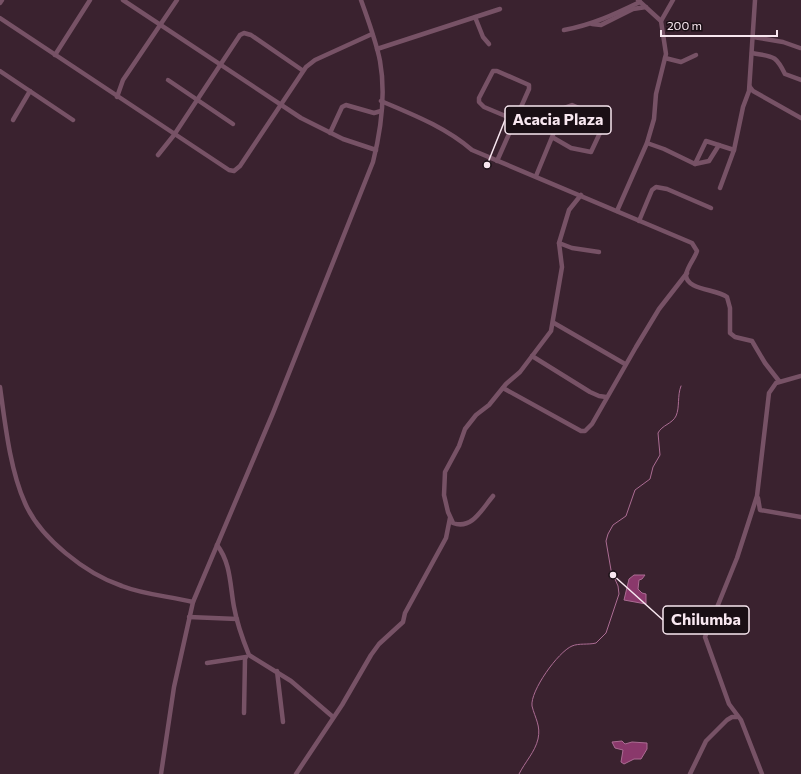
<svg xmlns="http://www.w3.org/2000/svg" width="801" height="774" font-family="Commissioner,sans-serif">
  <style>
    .water { fill: #8a386b; stroke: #ab6c93 }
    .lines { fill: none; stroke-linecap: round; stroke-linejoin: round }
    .stream { stroke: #ab6c93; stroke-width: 1 }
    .minor { stroke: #775266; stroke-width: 4.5 }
    .leader { fill: none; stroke: #f8e7f0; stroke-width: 1.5 }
    .callout-dot { fill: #f8e7f0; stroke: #1a0f15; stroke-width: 1.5 }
    .callout { fill: #1a0f15; stroke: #f8e7f0; stroke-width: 1.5 }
    .callout-label { font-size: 16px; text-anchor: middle; font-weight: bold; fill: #f8e7f0 }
  </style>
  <rect width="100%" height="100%" fill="#3a222f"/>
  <g class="water">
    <path d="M634,575H645L642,579L639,580L638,589L642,593L646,594V604L624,600L629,579Z"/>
    <path d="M622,741L625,744L632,742L647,743V749L641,759H634L624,764L621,762L623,750L615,748L612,742Z"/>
  </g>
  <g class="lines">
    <path class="stream" d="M519,774C525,762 535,752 538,739C541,726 535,718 532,706C530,691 558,652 572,646C579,643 588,645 596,643L606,633L619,594L618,586L611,570L606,541L608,534L613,525L626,516L635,490L650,479L653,467L660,455L658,433C662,425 672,424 676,416C680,407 677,396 681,386"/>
    <g class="minor">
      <path d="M123,0L301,118L343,139L376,150"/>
      <path d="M638,0L661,21"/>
      <path d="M0,3L2,0"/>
      <path d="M475,17L483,37L489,44"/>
      <path d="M0,18L229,170L234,171L240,166L306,67L315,60L372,34"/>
      <path d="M592,24L601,25L633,9L646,7"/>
      <path d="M564,30C592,25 615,14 640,2"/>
      <path d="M753,37L783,42L800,48"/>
      <path d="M377,49L500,9"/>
      <path d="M752,53C773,57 775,54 785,74L801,80"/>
      <path d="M55,55L90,0"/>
      <path d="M665,58L681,62L696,55"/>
      <path d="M0,71L73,120"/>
      <path d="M168,80L233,124"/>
      <path d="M750,87L753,91L801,118"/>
      <path d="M117,97L123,80L177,0"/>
      <path d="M381,101C414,115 445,127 472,150L692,243L697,251C695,258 687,267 686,275C686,290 717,289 727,297L730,308V333L735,337L752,341L765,363L779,381"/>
      <path d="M13,120L30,91"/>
      <path d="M330,133L342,107L346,105L374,113L381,111"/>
      <path d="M647,143L664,149L695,164L709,161L719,145"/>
      <path d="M158,155L174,135L240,35L244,33L251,35L302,70"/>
      <path d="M497,161L529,89V85L497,71H493L479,98V102L484,107L515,120"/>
      <path d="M695,164L706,141L734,150"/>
      <path d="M536,176L564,108L572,105L606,120L591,152L571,148L552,137"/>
      <path d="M720,188L734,150L743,107L749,91L755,0"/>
      <path d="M617,211L647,143L654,119L656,94L666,54L661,21L673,0"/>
      <path d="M639,221L652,190L656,187L667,189L711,208"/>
      <path d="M559,243L572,248L599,252"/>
      <path d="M554,323L625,364"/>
      <path d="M532,356L590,392L599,396L606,397"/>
      <path d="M0,387C5,423 10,470 25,503C40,538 86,574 122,586C145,595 169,596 193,602"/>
      <path d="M503,388L581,431H585L592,424L636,347L659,309L687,273"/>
      <path d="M493,496C482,509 472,530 453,523L448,512L444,495L445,472L459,446L465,429L476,415L489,405L506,384L520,372L551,331L562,267L559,243L569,210L581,195"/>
      <path d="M758,498L760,510L801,517"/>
      <path d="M217,545C231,563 230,586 234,607C237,624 243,640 249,655L291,681L333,717"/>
      <path d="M695,616L704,624L710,622"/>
      <path d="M189,617L237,619"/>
      <path d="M207,663L246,657"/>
      <path d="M277,671L283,722"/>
      <path d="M244,713L245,659"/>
      <path d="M161,774L174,687L193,602L273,413L373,162C381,130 386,94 380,61C376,41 368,20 361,0"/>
      <path d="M296,774L342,705L371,655L379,644L403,622L405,613L446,538L450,518"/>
      <path d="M690,774L706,741L727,720L732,717H737"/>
      <path d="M762,774L741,720L729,704L705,637L737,558L757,496L769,393L776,383L801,376"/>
    </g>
  </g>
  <path class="leader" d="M487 165L505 120M613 575L663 620"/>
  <g class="callout-dot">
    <circle cx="487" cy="165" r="4"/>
    <circle cx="613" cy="575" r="4"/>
  </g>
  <g class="callout">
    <rect x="505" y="106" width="106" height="28" rx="4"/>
    <rect x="663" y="606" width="86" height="28" rx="4"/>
  </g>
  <g class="callout-label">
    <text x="558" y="125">Acacia Plaza</text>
    <text x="706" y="625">Chilumba</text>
  </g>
  <path d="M661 30v6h116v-6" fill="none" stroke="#f8e7f0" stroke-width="2"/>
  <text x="667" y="30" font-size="12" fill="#f8e7f0" stroke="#1a0f15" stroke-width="3" paint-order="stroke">200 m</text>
</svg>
